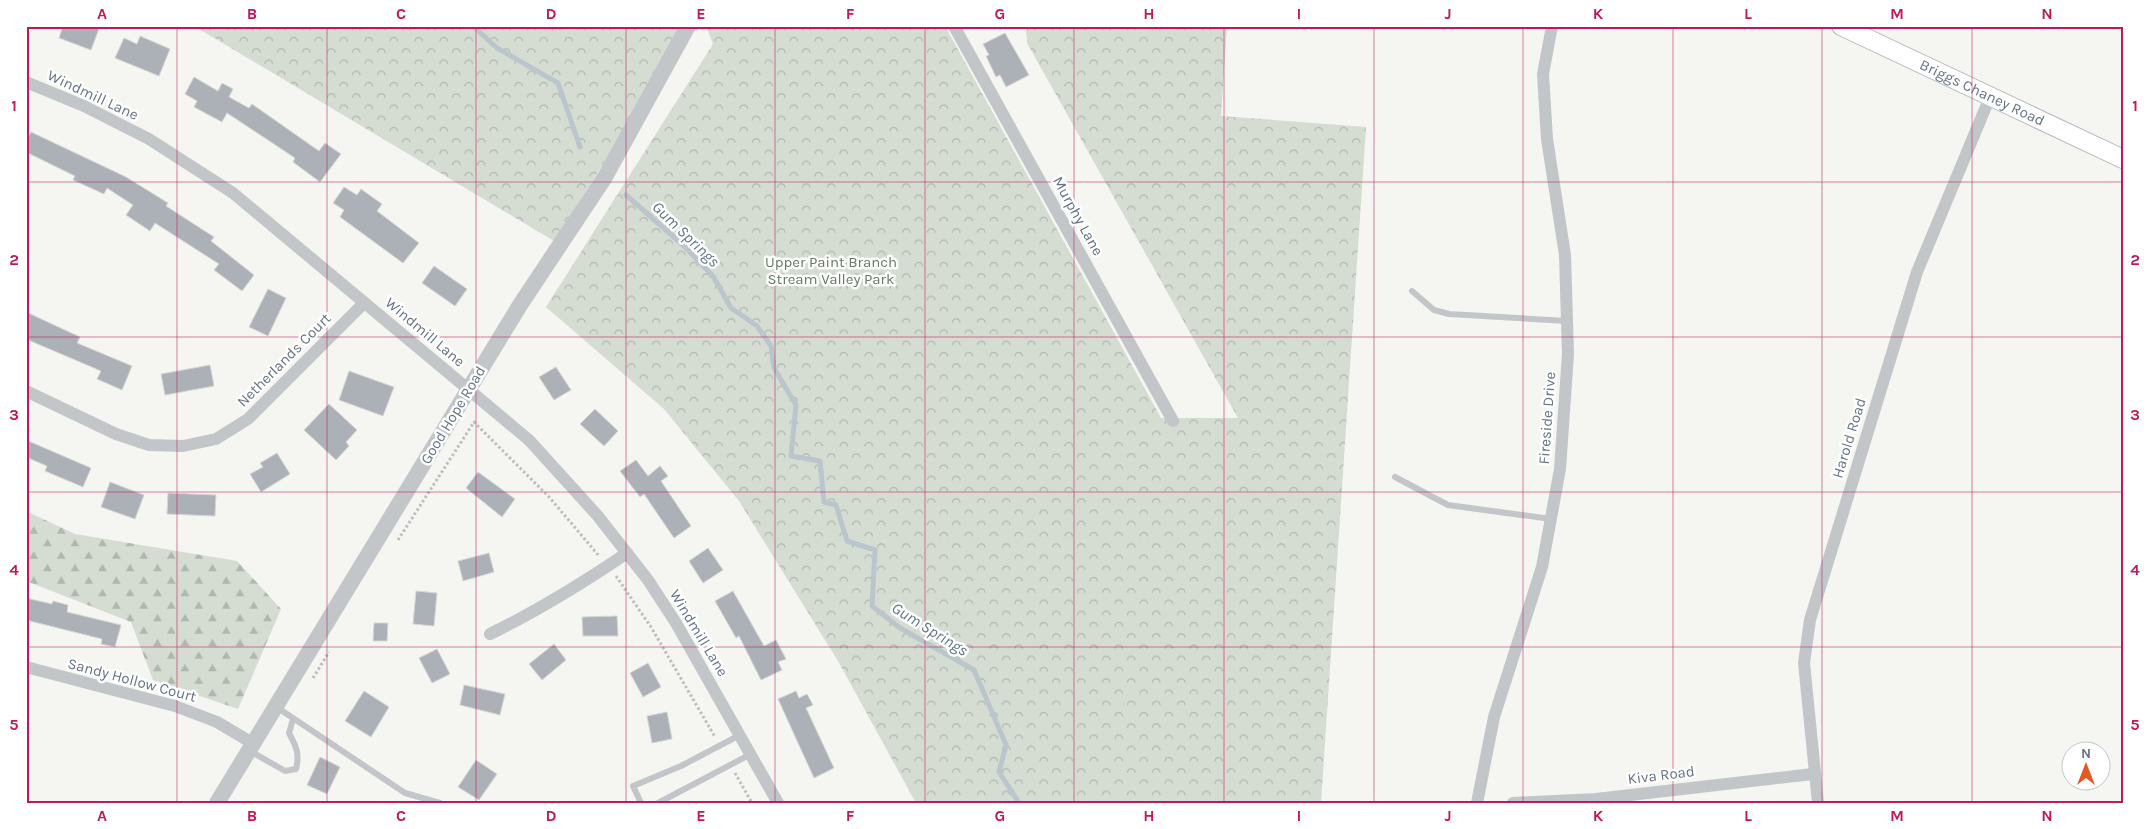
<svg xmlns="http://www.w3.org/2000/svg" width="2149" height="829" font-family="Karla,sans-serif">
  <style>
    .forest { fill: url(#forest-firs) }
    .park { fill: url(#park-crowns) }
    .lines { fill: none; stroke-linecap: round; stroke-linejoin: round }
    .stream { stroke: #bbc6cc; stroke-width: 5 }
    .building { fill: #abb1b7; stroke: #d6d6d4 }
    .secondary-casing { stroke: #b4b9be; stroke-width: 20 }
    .path { stroke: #bcbec0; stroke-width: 3; stroke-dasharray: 2.5 2.5; stroke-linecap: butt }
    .service { stroke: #c2c6c9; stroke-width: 6 }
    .minor { stroke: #c2c6c9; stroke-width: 12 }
    .tertiary { stroke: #c2c6c9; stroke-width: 16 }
    .secondary { stroke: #fff; stroke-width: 18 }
    .grid { fill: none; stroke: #c2185b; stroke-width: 1; stroke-opacity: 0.55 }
    .labels { text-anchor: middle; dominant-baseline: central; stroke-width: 5; stroke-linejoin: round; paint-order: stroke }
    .street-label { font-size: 15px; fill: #647382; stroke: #fff }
    .park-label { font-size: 15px; fill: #667962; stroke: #fff }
    .water-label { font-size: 16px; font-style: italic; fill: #5f767f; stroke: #fff }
    .neatline { fill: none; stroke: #c2185b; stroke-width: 2 }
    .grid-label { font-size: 16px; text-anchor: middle; font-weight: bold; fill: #c2185b }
  </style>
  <defs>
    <pattern id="forest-firs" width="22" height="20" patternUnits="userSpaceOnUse" patternTransform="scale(1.25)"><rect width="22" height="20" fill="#d5dcd2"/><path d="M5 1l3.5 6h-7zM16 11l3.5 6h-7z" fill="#b0b7b0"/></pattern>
    <pattern id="park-crowns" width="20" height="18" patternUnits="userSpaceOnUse" patternTransform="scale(1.25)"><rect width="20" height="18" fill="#d5dcd2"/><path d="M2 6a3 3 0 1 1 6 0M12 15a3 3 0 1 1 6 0" fill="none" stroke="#b0b7b0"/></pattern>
  </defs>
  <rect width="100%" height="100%" fill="#f5f5f1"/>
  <path class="forest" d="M26,511L75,534L237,561L281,609L238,709L153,680L131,622L26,581Z"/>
  <g class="park">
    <path d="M194,26H691L554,241Z"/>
    <path d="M706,26H945L1161,418H1238L1027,43L1026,26H1227L1221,116L1366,127L1321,803H916L838,661L739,501L664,409L546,307L713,44Z"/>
  </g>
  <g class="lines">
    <g class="stream">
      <path d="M473,26L497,48L558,83L580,147"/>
      <path d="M626,195L684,246L713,276L731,308L757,326L771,346L774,368L796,405L791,456L820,461L824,502L836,505L847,541L875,550L872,606L900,628L974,670L1006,745L999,772L1019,803"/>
    </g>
  </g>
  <g class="building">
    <path d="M63,26H100L91,50L59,38Z"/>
    <path d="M1005,33L1029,75L1006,87L1000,75L996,77L986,56L989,55L983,44Z"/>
    <path d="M140,36L170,49L159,76L115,58L124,38L137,44Z"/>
    <path d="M194,77L218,91L222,83L233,89L229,97L249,108L252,104L319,151L325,143L341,154L320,182L293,162L295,158L227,113L222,122L194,107L197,101L185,94Z"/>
    <path d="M31,132L126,177L168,203L166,206L214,237L211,241L254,275L242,291L214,270L219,264L155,223L150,231L126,215L133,205L107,188L104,194L73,180L75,176L26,152V142Z"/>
    <path d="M344,187L357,195L361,189L382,204L377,211L419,243L403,263L340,217L344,210L333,203Z"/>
    <path d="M434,266L467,289L455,306L422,283Z"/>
    <path d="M268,289L286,298L268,336L249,327Z"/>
    <path d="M26,312L80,337L77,343L132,366L122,390L97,379L101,371L26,339Z"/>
    <path d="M210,365L214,386L165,395L161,374Z"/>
    <path d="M556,367L571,390L554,400L539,377Z"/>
    <path d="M349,371L394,387L383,416L339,400Z"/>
    <path d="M329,404L357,430L346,442L349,446L336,460L304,430Z"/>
    <path d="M595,409L618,431L604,446L580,424Z"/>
    <path d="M26,440L91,468L83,487L45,471L47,466L26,457Z"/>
    <path d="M277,453L290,474L261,492L250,474L263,467L260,463Z"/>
    <path d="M636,460L648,476L660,466L668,476L661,481L691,526L674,538L644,494L640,497L620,471Z"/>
    <path d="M478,472L515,499L502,517L466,488Z"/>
    <path d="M110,482L144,495L135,519L101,507Z"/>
    <path d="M168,493L216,495L215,516L167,514Z"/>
    <path d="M708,548L723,570L703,583L689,561Z"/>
    <path d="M489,553L494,572L463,581L458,561Z"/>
    <path d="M416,591L437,593L434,626L413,624Z"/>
    <path d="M733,591L764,646L776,640L786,659L778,662L782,670L761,680L739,636L736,638L715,601Z"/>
    <path d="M26,598L52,604L53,601L68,605L67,612L121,625L115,647L101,644L102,639L26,620Z"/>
    <path d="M617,616L618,636H583L582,617Z"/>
    <path d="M374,623H388L387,641H373Z"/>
    <path d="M554,644L566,660L542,680L529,664Z"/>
    <path d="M437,649L450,674L432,683L419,658Z"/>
    <path d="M648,663L661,687L643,697L630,673Z"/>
    <path d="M464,685L505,694L500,715L460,705Z"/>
    <path d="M364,691L389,707L371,737L345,721Z"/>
    <path d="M796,691L799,698L807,694L813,705L806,708L834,768L814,778L778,699Z"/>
    <path d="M667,712L672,739L652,743L647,716Z"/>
    <path d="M320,757L340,767L327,794L307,785Z"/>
    <path d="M476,760L497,774L479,800L458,787Z"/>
  </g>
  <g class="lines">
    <g class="secondary-casing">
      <g id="secondary">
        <path id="s1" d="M1841,26L2123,159"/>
      </g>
    </g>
    <g class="path">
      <path d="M398,540L474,422L550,498L599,556"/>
      <path d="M616,576L651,627L715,737"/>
      <path d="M313,678L329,652"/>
      <path d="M735,773L752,803"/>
    </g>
    <g class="service">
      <path d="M1412,291L1434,310L1449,314L1567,321"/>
      <path d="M1395,477L1448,505L1551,519"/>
      <path d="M275,706L405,793L440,803"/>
      <path d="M250,751L285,771L296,769C300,754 296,746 289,733L293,719"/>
      <path d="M641,803L633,786L681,766L740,735"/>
      <path d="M658,803L751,754"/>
    </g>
    <g class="minor">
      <path d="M954,26L1173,421"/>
      <path d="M26,82L84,106L149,139L233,193L529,440L597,515L648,580L676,623L778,803"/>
      <path d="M26,391L116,434L149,445L183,446L216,439L248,419L364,303"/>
      <path d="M490,634C539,610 583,583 627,553"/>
      <path d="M26,667L175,706L217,722L254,744"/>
      <path d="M1477,803L1494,717L1542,567L1560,469L1568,354L1565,255L1547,139L1543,74L1552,26"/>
      <path d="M1513,803L1596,799L1813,774"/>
      <path d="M1818,803L1804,663L1810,620L1917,272L1990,97"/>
    </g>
    <path class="tertiary" d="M217,803L520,305L605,177L688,26"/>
    <use href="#secondary" class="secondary"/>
  </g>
  <path class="grid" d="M177,26V803M327,26V803M476,26V803M626,26V803M775,26V803M925,26V803M1074,26V803M1224,26V803M1374,26V803M1523,26V803M1673,26V803M1822,26V803M1972,26V803M26,182H2123M26,337H2123M26,492H2123M26,647H2123"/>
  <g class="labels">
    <g class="street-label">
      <text stroke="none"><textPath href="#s1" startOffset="156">Briggs Chaney Road</textPath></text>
      <text transform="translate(93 95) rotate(25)">Windmill Lane</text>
      <text transform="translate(1078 216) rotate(61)">Murphy Lane</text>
      <text transform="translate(425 332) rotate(40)">Windmill Lane</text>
      <text transform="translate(284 360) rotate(-45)">Netherlands Court</text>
      <text transform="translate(453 415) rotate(-59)">Good Hope Road</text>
      <text transform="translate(1547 418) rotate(-86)">Fireside Drive</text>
      <text transform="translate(1849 438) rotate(-73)">Harold Road</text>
      <text transform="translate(699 633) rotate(59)">Windmill Lane</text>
      <text transform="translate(132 680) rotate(15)">Sandy Hollow Court</text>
      <text transform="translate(1661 775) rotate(-7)">Kiva Road</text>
    </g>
    <g class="park-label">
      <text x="831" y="262">Upper Paint Branch<tspan x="831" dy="17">Stream Valley Park</tspan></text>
    </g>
    <g class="water-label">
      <text transform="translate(686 234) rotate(44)">Gum Springs</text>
      <text transform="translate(930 629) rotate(32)">Gum Springs</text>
    </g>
  </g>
  <rect width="2149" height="829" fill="none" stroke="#ffffff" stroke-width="55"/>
  <g transform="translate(2086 766)"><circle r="24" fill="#ffffff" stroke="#c1c7cd"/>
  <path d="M0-4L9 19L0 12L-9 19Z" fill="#e45822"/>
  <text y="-8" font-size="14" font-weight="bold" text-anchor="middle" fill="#647382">N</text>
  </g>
  <rect x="28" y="28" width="2094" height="774" class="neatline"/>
  <g class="grid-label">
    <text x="102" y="19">A</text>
    <text x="252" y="19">B</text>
    <text x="401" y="19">C</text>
    <text x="551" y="19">D</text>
    <text x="701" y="19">E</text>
    <text x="850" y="19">F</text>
    <text x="1000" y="19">G</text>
    <text x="1149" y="19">H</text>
    <text x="1299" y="19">I</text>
    <text x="1448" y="19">J</text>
    <text x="1598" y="19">K</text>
    <text x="1748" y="19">L</text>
    <text x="1897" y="19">M</text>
    <text x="2047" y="19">N</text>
    <text x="14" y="111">1</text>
    <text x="2135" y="111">1</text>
    <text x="14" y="265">2</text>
    <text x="2135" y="265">2</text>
    <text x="14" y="420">3</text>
    <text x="2135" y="420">3</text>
    <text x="14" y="575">4</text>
    <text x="2135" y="575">4</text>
    <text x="14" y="730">5</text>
    <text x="2135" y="730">5</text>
    <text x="102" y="821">A</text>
    <text x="252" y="821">B</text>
    <text x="401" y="821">C</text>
    <text x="551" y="821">D</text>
    <text x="701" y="821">E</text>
    <text x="850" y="821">F</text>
    <text x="1000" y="821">G</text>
    <text x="1149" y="821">H</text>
    <text x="1299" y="821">I</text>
    <text x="1448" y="821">J</text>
    <text x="1598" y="821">K</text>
    <text x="1748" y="821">L</text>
    <text x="1897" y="821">M</text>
    <text x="2047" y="821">N</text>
  </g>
</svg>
